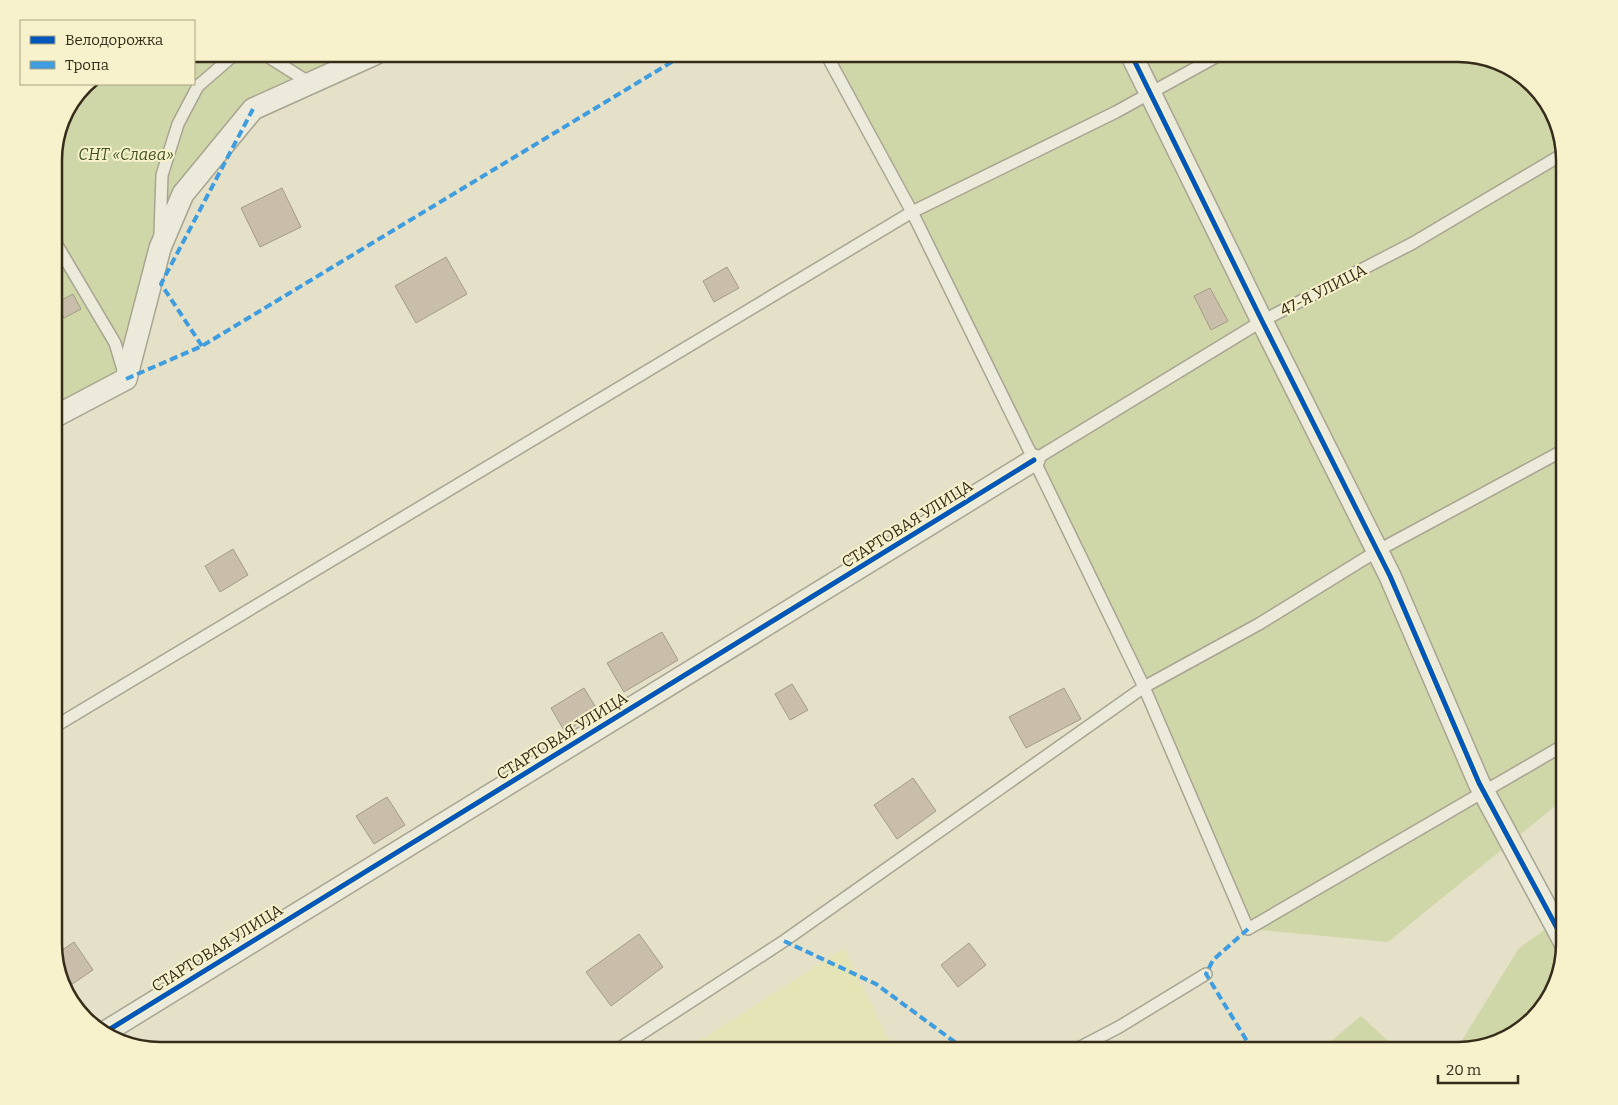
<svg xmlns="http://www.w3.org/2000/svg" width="1618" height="1105" font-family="Bitter,serif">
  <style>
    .farmland { fill: #e5e4b7 }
    .green { fill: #cfd7a9 }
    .building { fill: #c8bea9; stroke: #a49b88 }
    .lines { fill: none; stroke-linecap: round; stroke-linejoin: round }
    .service-casing { stroke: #a8a492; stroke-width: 14 }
    .minor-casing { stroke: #a8a492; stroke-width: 24 }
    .service { stroke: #eceada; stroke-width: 11 }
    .minor { stroke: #eceada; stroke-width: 21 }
    .quiet { stroke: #3e9cdf; stroke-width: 4; stroke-dasharray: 8 4; stroke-linecap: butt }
    .cycleway-casing { stroke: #f7f2cc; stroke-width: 8 }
    .cycleway { stroke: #0057b8; stroke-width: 5 }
    .labels { text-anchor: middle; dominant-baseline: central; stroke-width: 4; stroke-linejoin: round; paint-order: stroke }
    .park-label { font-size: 16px; font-style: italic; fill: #3f5420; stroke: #f7f2cc }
    .street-label { font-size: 16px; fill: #372c1a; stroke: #f7f2cc }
    .rim { fill: none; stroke: #372c1a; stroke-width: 2.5 }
  </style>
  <rect width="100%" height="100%" fill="#e4e1c8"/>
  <path class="farmland" d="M844,948L894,1051H684Z"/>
  <g class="green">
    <path d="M194,54H375L253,110L183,194L126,379L54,417V154L62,119L87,84H194Z"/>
    <path d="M826,54H1457L1517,72L1550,107L1564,160V799L1388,942L1248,929L1034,460Z"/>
    <path d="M1564,916V945L1546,1004L1511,1037L1460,1051L1459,1045L1519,948Z"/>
    <path d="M1361,1016L1388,1041L1383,1051H1323V1048Z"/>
  </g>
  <g class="building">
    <path d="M282,188L301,227L260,247L241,208Z"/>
    <path d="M446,257L467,294L416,323L395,286Z"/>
    <path d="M727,267L739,288L714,302L703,281Z"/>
    <path d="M1210,288L1228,321L1211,330L1194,296Z"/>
    <path d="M73,294L81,309L64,318L56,303Z"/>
    <path d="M233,549L248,575L220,592L205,566Z"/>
    <path d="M662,632L678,660L624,692L607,663Z"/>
    <path d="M792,684L808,710L790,720L775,694Z"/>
    <path d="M584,688L598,711L565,732L551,708Z"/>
    <path d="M1064,688L1081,719L1026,748L1009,717Z"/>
    <path d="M913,778L936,811L897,839L874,805Z"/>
    <path d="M387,797L405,825L374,844L356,816Z"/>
    <path d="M639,934L663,967L611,1006L586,972Z"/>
    <path d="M74,942L93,970L65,989L55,955Z"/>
    <path d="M969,943L986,965L958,987L941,965Z"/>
  </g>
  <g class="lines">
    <g class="service-casing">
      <g id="service">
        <path d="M264,54L310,83"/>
        <path d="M826,54L912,212L1116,112L1221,54"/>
        <path d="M160,234L162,175L178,124L198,86L235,54"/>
        <path d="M54,240L115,343L124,373"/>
        <path d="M1034,460L1262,321L1413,243L1563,154"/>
        <path d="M54,727L912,212L1034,460L1144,687L1259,624L1377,551L1564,450"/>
        <path d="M615,1051L784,941L1144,687L1248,929L1564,745"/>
        <path d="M1073,1051L1119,1027L1206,974"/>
      </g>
    </g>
    <g class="minor-casing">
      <g id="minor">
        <path d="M1131,54L1262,321L1390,576L1479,783L1564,941"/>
        <path d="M54,417L126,379L160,248L183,194L253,109L375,54"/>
        <path d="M102,1034L1034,460"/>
      </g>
    </g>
    <use href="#service" class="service"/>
    <use href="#minor" class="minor"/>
    <g class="quiet">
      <path d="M202,346L161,284L253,109"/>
      <path d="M126,379L202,346L685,54"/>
      <path d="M1248,929L1213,960L1206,974L1253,1051"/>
      <path d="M784,941L876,984L967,1051"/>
    </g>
    <g class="cycleway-casing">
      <g id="cycleway">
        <path d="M1131,54L1262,321L1390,576L1479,783L1564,941"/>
        <path d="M102,1034L1034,460"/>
      </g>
    </g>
    <use href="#cycleway" class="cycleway"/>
  </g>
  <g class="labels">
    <g class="park-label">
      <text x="126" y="154">СНТ «Слава»</text>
    </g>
    <g class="street-label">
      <text transform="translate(1323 290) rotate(-27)">47-Я УЛИЦА</text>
      <text transform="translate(907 524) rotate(-32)">СТАРТОВАЯ УЛИЦА</text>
      <text transform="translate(562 736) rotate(-32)">СТАРТОВАЯ УЛИЦА</text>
      <text transform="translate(217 948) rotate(-32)">СТАРТОВАЯ УЛИЦА</text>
    </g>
  </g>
  <path d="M0 0H1618V1105H0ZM160 62H1458A98 98 0 0 1 1556 160V944A98 98 0 0 1 1458 1042H160A98 98 0 0 1 62 944V160A98 98 0 0 1 160 62Z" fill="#f7f2cc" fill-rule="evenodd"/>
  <path class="rim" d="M160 62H1458A98 98 0 0 1 1556 160V944A98 98 0 0 1 1458 1042H160A98 98 0 0 1 62 944V160A98 98 0 0 1 160 62Z"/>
  <rect x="20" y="20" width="175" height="65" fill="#f7f2cc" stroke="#aaa385"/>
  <rect x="30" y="36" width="25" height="8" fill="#0057b8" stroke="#aaa385"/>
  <text x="65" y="45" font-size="15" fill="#372c1a">Велодорожка</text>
  <rect x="30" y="61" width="25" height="8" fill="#3e9cdf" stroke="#aaa385"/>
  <text x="65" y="70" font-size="15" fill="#372c1a">Тропа</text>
  <path d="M1438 1075v8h80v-8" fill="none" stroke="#372c1a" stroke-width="2.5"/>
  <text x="1446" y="1075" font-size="15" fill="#372c1a" stroke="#f7f2cc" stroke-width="4" paint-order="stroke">20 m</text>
</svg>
